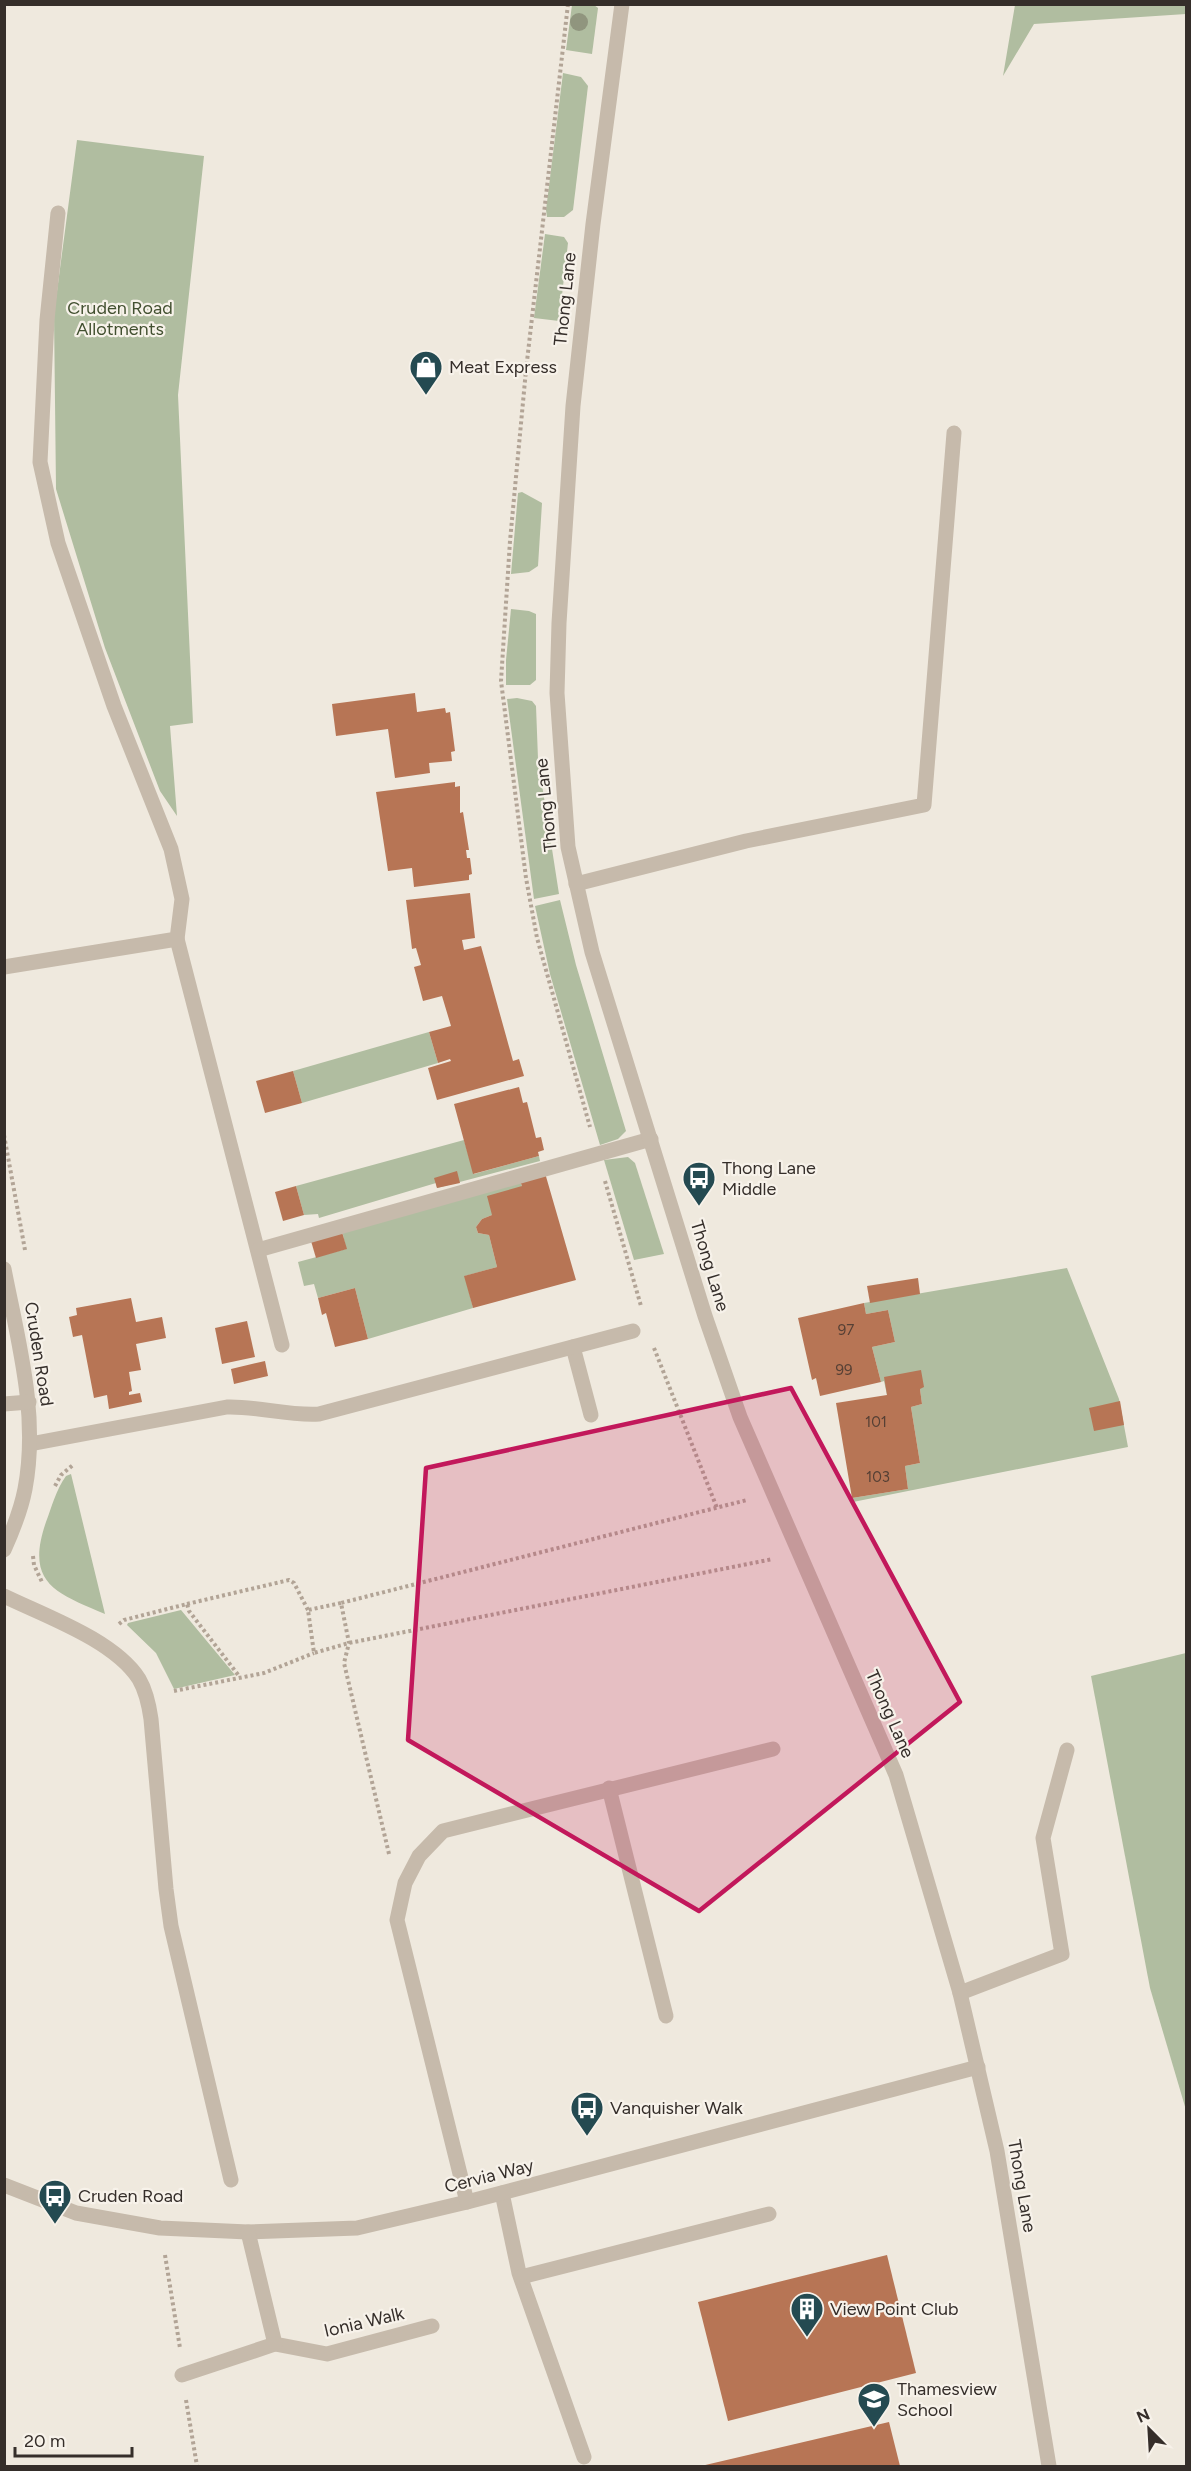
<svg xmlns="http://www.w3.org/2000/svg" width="1191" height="2471" font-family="Figtree,sans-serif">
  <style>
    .green { fill: #b0bda0 }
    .building { fill: #b77555 }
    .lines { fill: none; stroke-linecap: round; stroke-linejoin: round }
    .path { stroke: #b2a496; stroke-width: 4; stroke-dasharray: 3 3; stroke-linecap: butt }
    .service { stroke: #c6baab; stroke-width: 15 }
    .minor { stroke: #c6baab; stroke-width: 15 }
    .tree { fill: #90957e }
    .marked { fill: #c2185b; fill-opacity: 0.2; stroke: #c2185b; stroke-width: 4.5; stroke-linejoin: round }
    .labels { text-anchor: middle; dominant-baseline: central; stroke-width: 4.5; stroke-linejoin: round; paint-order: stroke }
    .number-label { font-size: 15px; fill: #564035 }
    .street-label { font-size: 18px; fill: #352e2a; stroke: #f7f2ea }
    .park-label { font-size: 18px; fill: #425030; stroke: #f7f2ea }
    .poi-label { font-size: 18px; fill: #352e2a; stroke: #f7f2ea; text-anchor: start }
  </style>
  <rect width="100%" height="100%" fill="#efe9de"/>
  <g class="green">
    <path d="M572,5H594L598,8L592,54L566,50Z"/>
    <path d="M1015,5H1186V14L1034,24L1003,76Z"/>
    <path d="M563,73L581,77L588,86L573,210L564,217H547L546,210Z"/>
    <path d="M77,140L204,156L178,395L193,723L170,726L177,816L160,791L105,648L56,489L54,314Z"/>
    <path d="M545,234L564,237L568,243L559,321L534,318Z"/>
    <path d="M522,492L542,503L538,566L529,572L511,574L518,493Z"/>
    <path d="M511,609L529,611L536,614V680L530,685H506V660Z"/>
    <path d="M517,698L532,701L536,706L538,759L559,894L534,899L507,699Z"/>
    <path d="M560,900L576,965L626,1131L618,1139L600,1145L550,974L535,906Z"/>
    <path d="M429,1032L438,1063L302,1103L293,1071Z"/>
    <path d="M464,1140L474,1174L539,1156L540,1161L437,1188L436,1183L319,1218L318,1214L304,1215L296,1186Z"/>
    <path d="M628,1157L635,1163L664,1254L634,1260L604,1160Z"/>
    <path d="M520,1181L522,1186L492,1215L482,1219L476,1227L478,1233L489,1235L497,1267L465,1276L473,1308L368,1339L355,1288L318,1298L314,1284L304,1286L298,1262L346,1249L342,1230Z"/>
    <path d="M1067,1268L1119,1399L1128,1447L853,1502L852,1498L908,1489L905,1466L920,1463L911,1407L922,1404L920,1389L887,1395L884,1381L881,1382L872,1347L895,1342L888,1310L866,1314L864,1303Z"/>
    <path d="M71,1474L105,1614C55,1593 25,1583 46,1522C52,1506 56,1490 66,1476Z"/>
    <path d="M181,1610L235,1675L174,1689L156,1653L127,1625L128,1623Z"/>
    <path d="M1186,1653V2110L1150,1988L1091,1676Z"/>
  </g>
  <g class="building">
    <path d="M415,693L417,712L445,708L446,713L450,712L455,751L451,752L452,761L429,763L430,773L395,778L388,729L336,736L332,704Z"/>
    <path d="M455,782V787L460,786V813L463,812L469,850H466L467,858H470L472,874L469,875V880L414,887L412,868L388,871L376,792Z"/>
    <path d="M470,893L475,938L462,940L464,950L481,946L513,1061L519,1059L524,1076L437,1100L428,1068L451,1061L450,1059L438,1063L429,1032L451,1026L442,996L423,1001L414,967L421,965L416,948L412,949L406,900Z"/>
    <path d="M293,1071L302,1103L265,1113L256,1081Z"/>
    <path d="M519,1087L523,1103L527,1102L536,1138L541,1137L544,1150L538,1152L539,1156L473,1174L454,1104Z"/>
    <path d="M457,1171L460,1183L437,1188L434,1178Z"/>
    <path d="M545,1173L576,1280L473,1308L464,1276L497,1267L489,1235L478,1233L476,1227L482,1219L492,1215L487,1196L522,1186L520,1181Z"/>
    <path d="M296,1186L304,1215L283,1221L275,1192Z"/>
    <path d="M342,1232L347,1249L316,1258L311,1241Z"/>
    <path d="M918,1278L920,1294L870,1303L867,1286Z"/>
    <path d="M355,1288L368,1339L335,1347L326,1313L322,1315L318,1298Z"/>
    <path d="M131,1298L136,1322L162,1317L166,1338L136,1344L141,1370L129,1372L132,1391L129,1392V1395L140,1393L142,1402L109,1409L107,1395L94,1398L82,1335L73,1337L69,1317L77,1315L76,1308Z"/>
    <path d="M864,1303L866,1314L888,1310L895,1342L872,1347L881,1382L820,1396L816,1378L812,1380L798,1318Z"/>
    <path d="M247,1321L255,1357L222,1364L215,1328Z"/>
    <path d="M265,1361L268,1376L234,1384L231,1369Z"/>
    <path d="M921,1370L924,1387L920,1389L922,1404L911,1407L920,1463L905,1466L908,1489L852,1498L836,1403L887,1395L884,1377Z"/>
    <path d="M1120,1401L1124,1425L1094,1431L1089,1408Z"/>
    <path d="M887,2255L916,2373L728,2421L698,2302Z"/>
    <path d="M889,2422L900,2466H701Z"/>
  </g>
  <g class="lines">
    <g class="path">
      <path d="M568,4L526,370L510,541L501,681L526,878L537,938L590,1127"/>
      <path d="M4,1135L25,1250"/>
      <path d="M605,1181L641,1306"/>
      <path d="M654,1348L717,1508"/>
      <path d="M55,1486L61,1475L73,1465"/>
      <path d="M33,1556L34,1565L42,1582"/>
      <path d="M341,1603L308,1610L314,1653L349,1643L773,1559"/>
      <path d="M187,1604L289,1580L294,1583L308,1610"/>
      <path d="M119,1624L124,1620L187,1604L189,1611L239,1676"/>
      <path d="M174,1691L264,1673L314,1653"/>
      <path d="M389,1854L344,1663L349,1643L341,1603L747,1500"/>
      <path d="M165,2255L180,2348"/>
      <path d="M186,2400L197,2466"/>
    </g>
    <g class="service">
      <path d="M576,884L746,841L924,805L954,433"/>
      <path d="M177,939L282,1345"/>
      <path d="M4,967L177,939L182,899L171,849L114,706L58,543L40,462L47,320L58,213"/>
      <path d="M258,1250L651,1139"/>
      <path d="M573,1347L591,1415"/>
      <path d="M30,1444L227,1407C258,1406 288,1416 319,1414L633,1331"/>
      <path d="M609,1788L666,2016"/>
      <path d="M960,1993L1062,1954L1043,1838L1067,1750"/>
      <path d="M502,2193L519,2273L584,2457"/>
      <path d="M521,2277L769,2214"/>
    </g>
    <g class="minor">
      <path d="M622,4L593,224L573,406L559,623L557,693L568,847L592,952L705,1316L740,1417L896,1775L960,1993L997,2151L1049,2466"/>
      <path d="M4,1269C18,1341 39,1415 25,1489C21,1510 13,1530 4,1550"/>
      <path d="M4,1404L29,1402"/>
      <path d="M4,1596C45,1616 114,1640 139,1679C146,1691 149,1705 151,1719L166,1889L171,1926L231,2180"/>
      <path d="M4,2185L76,2213L160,2228L248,2232L357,2228L467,2202L978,2067"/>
      <path d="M467,2202L397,1920L405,1883L419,1856L443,1831L773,1749"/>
      <path d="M248,2232L275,2344L327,2354L432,2326"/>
      <path d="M182,2375L275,2344"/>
    </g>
  </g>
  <circle class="tree" cx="579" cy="22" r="9"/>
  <path class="marked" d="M791,1388L960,1702L699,1911L408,1740L426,1468Z"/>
  <defs>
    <g id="shop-pin" transform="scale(1.725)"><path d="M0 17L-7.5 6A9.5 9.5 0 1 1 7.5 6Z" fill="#244a51" stroke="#f7f2ea"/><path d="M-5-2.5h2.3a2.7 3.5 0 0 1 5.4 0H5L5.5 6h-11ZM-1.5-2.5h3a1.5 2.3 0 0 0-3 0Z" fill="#fff"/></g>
    <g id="bus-pin" transform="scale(1.725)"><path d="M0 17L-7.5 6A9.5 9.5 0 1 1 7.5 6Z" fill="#244a51" stroke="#f7f2ea"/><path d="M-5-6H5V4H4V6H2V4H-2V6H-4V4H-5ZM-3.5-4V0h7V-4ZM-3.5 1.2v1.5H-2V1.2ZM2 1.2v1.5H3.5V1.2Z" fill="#fff"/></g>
    <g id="building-pin" transform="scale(1.725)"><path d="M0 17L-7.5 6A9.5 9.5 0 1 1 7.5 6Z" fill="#244a51" stroke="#f7f2ea"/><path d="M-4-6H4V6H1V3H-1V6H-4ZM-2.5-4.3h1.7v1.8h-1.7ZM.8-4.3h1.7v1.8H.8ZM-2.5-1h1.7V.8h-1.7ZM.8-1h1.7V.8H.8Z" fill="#fff"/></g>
    <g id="school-pin" transform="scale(1.725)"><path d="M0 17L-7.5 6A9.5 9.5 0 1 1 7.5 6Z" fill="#244a51" stroke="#f7f2ea"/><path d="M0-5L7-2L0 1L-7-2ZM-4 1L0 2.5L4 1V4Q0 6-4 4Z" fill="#fff"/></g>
  </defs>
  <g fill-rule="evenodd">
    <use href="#shop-pin" x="426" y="367"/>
    <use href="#bus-pin" x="699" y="1178"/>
    <use href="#bus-pin" x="587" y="2108"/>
    <use href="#bus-pin" x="55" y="2196"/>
    <use href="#building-pin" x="807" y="2309"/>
    <use href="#school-pin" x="874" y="2399"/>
  </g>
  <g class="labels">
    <g class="number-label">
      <text x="846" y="1330">97</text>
      <text x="844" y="1370">99</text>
      <text x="876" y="1422">101</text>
      <text x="878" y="1477">103</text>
    </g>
    <g class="street-label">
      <text transform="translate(565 299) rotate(-84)">Thong Lane</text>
      <text transform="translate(546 805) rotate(-96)">Thong Lane</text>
      <text transform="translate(710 1266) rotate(73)">Thong Lane</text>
      <text transform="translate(39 1354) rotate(81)">Cruden Road</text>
      <text transform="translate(890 1714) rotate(66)">Thong Lane</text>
      <text transform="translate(489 2176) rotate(-14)">Cervia Way</text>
      <text transform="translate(1022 2186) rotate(80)">Thong Lane</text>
      <text transform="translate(364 2322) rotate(-13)">Ionia Walk</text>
    </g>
    <g class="park-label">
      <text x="120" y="308">Cruden Road<tspan x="120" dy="21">Allotments</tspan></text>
    </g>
    <g class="poi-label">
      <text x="449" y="367">Meat Express</text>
      <text x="722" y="1168">Thong Lane<tspan x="722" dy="21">Middle</tspan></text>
      <text x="610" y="2108">Vanquisher Walk</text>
      <text x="78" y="2196">Cruden Road</text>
      <text x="830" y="2309">View Point Club</text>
      <text x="897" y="2389">Thamesview<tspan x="897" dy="21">School</tspan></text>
    </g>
  </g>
  <rect width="1191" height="2471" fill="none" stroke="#352e2a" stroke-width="12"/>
  <g transform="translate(1149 2429) rotate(336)" stroke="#f7f2ea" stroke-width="4.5" paint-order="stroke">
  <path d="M0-4.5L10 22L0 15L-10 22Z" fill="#352e2a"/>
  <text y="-9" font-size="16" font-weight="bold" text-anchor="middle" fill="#352e2a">N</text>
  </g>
  <path d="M15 2447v9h117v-9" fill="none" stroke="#352e2a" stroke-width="3"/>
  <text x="24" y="2447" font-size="18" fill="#352e2a" stroke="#f7f2ea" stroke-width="4.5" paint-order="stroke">20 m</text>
</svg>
